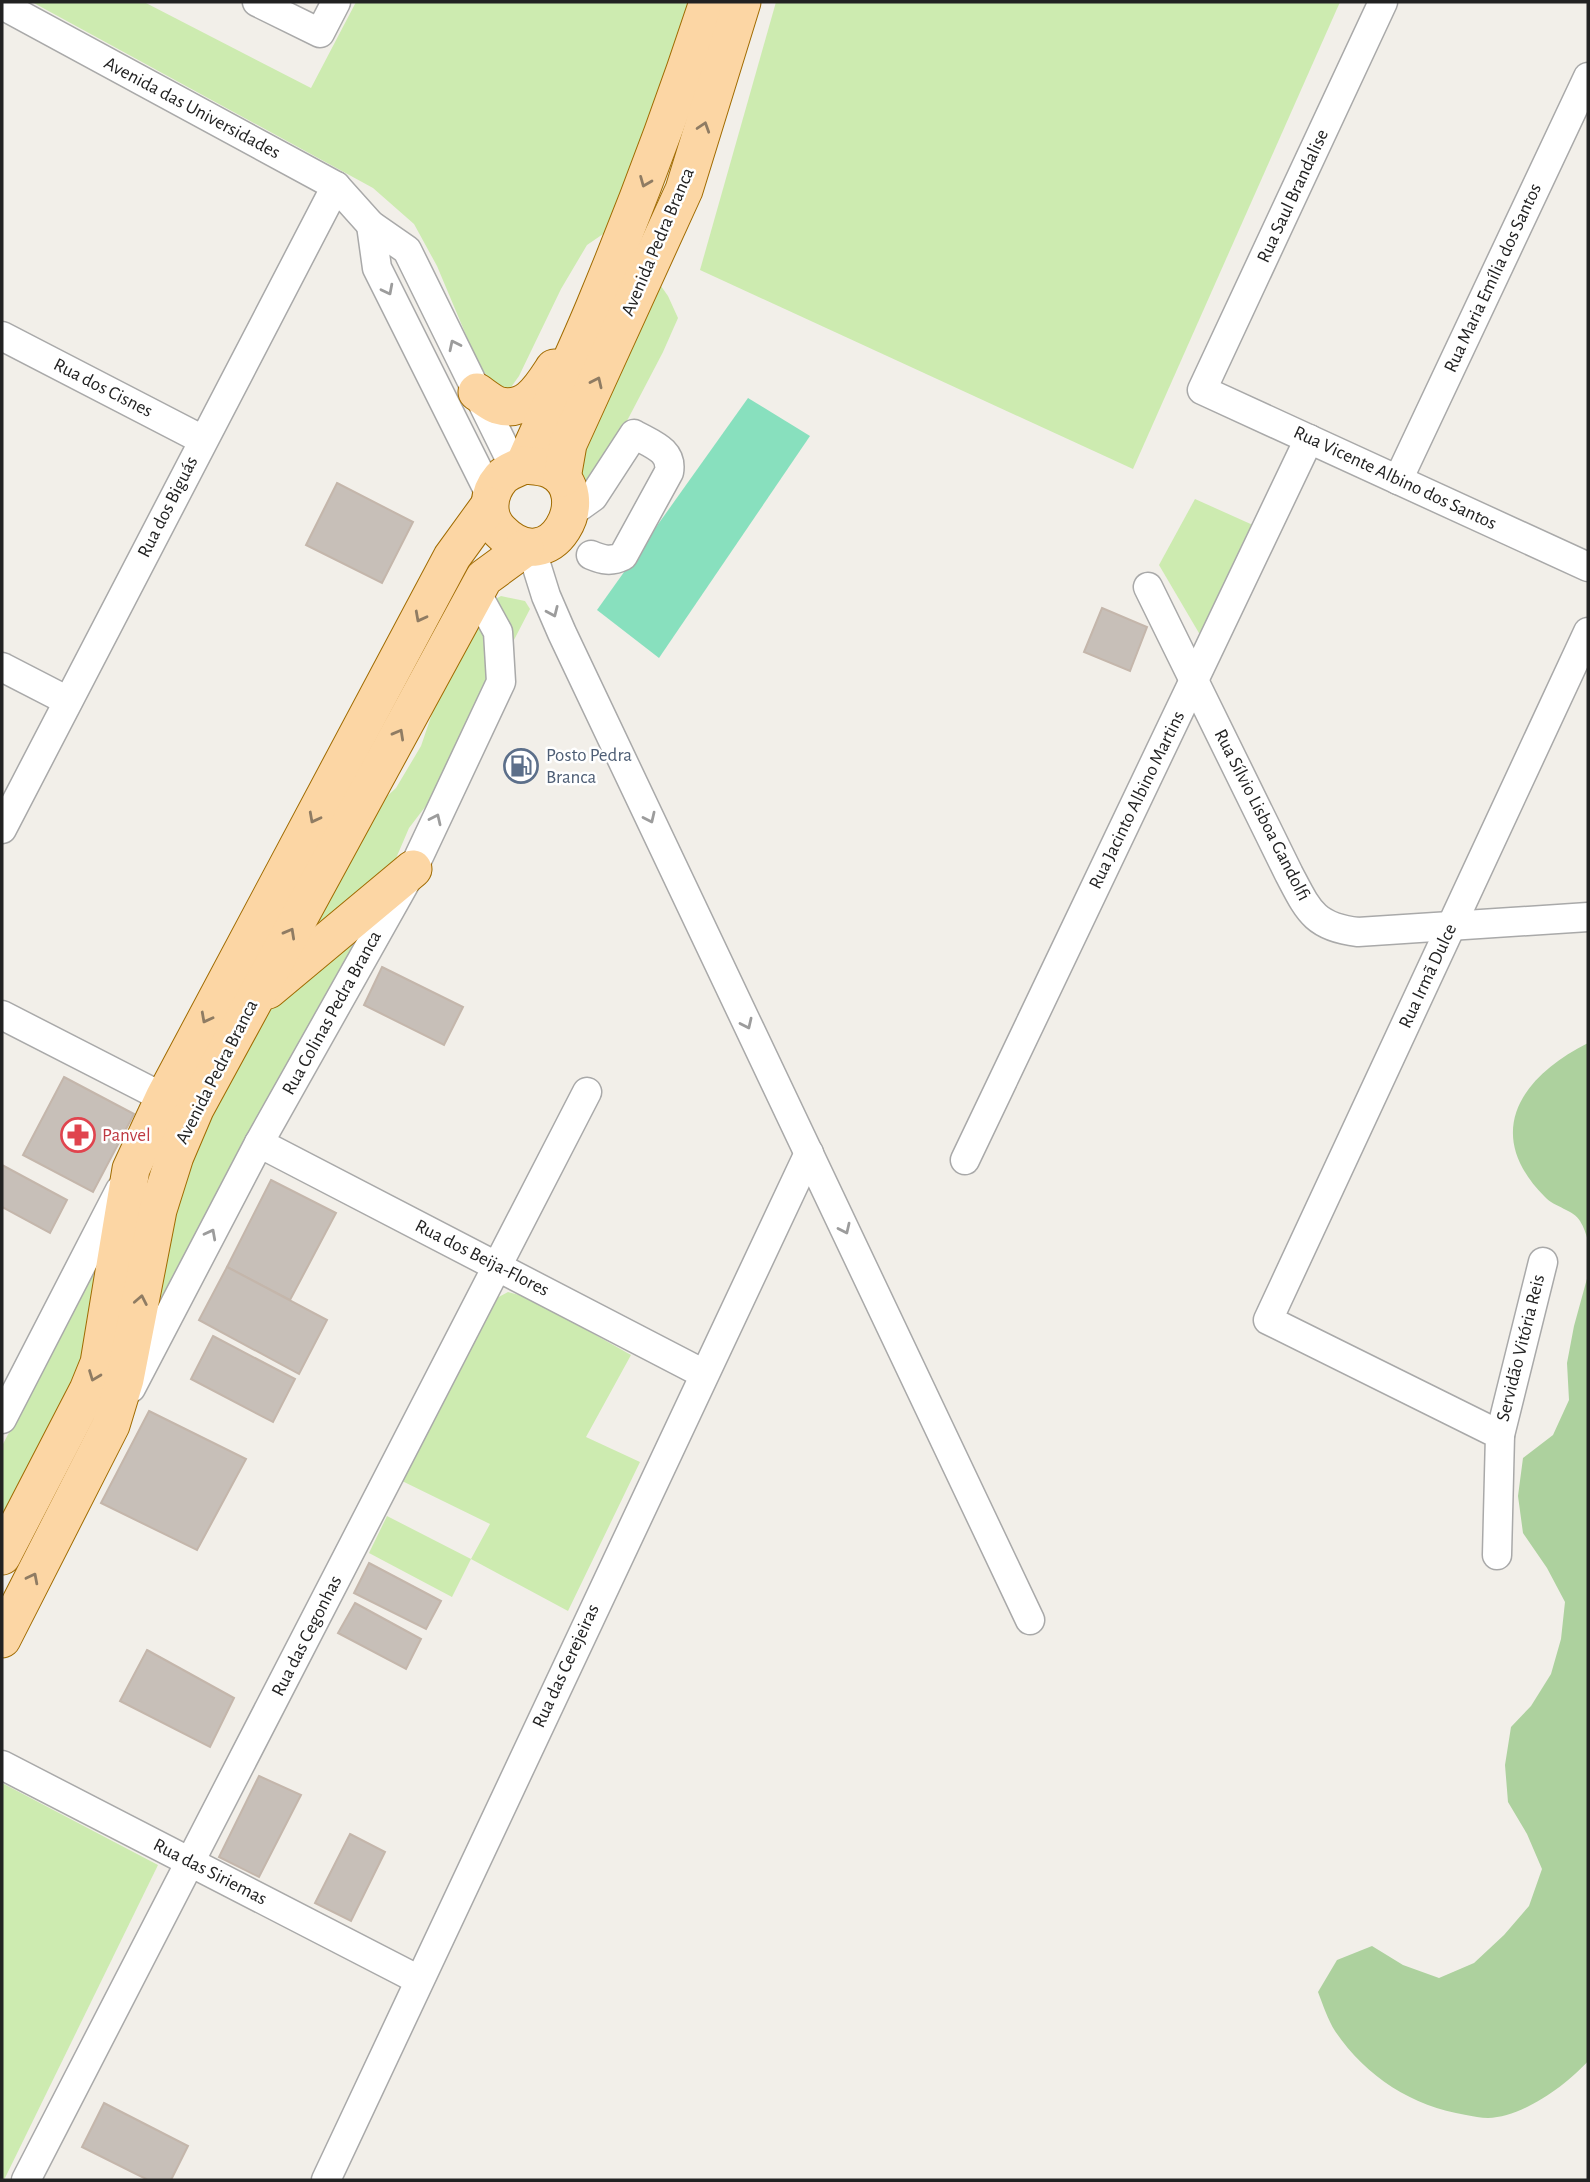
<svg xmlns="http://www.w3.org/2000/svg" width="1590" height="2182" font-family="'Alegreya Sans',sans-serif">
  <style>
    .grass { fill: #cdebb0 }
    .forest { fill: #add19e }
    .pitch { fill: #88e0be }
    .building { fill: #c7bfb8; stroke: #c4b6ab; stroke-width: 2 }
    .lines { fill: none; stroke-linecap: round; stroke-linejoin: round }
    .minor-casing { stroke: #a9a9a9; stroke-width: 31 }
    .major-casing { stroke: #a06b00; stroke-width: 39 }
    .minor { stroke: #fff; stroke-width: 28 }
    .major { stroke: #fcd6a4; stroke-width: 37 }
    .oneway { stroke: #8f7c63 }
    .oneway2 { stroke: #9c9c9c }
    .labels { text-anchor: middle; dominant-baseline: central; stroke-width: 5; stroke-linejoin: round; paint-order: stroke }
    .street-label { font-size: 19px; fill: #222; stroke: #fff }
    .service-label { font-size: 19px; fill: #4e5e75; stroke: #fff; text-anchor: start }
    .health-label { font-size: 19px; fill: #be3a42; stroke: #fff; text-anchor: start }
  </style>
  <rect width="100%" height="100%" fill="#f2efe9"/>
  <g class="grass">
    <path d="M32,2H144L311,88L356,2H690L666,75L606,232L587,245L561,289L519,376L509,390L495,385L479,366L437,266L414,224L373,188Z"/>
    <path d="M776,2H1340L1133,469L700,270Z"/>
    <path d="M656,279L668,296L678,318L663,352L571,528H562L551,505L552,486Z"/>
    <path d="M1195,499L1264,530L1206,645L1159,565Z"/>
    <path d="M501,596L525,601L530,609L432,798L409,828L394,863L343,911L319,924L315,923L369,813L396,788L421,746L435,705L486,604Z"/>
    <path d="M368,923L157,1322L158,1270L193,1134L269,1003Z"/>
    <path d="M106,1246L75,1386L2,1527V1446Z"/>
    <path d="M508,1292L530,1298L631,1355L586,1437L640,1462L568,1611L471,1559L452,1597L369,1553L387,1516L471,1559L490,1524L398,1479L495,1299Z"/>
    <path d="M2,1783L158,1865L4,2180H2Z"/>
  </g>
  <g class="forest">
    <path d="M1588,1043V1241C1586,1234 1584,1227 1580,1221C1574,1210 1554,1207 1545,1197C1482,1134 1520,1077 1588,1043Z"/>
    <path d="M1588,1275V2061C1566,2086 1522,2117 1488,2118C1481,2118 1473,2116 1466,2115C1412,2106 1366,2077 1335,2031C1328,2020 1323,2005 1318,1992L1337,1960L1372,1946L1403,1965L1439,1978L1474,1963L1504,1935L1529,1906L1542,1869L1527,1834L1508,1802L1505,1765L1511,1727L1531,1706L1551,1674L1561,1639L1565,1602L1547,1568L1523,1533L1518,1496L1523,1458L1553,1435L1569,1400L1567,1363L1574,1326Z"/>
  </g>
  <path class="pitch" d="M748,398L810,436L659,658L597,610Z"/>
  <g class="building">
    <path d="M337,483L413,522L382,583L306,545Z"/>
    <path d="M1102,608L1147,627L1130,671L1084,652Z"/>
    <path d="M382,967L463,1007L444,1045L364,1005Z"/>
    <path d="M64,1077L134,1114L93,1192L23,1155Z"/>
    <path d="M2,1165L67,1200L50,1233L2,1207Z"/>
    <path d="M271,1180L336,1213L290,1300L227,1267Z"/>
    <path d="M227,1267L327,1320L299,1374L199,1320Z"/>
    <path d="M213,1336L295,1379L273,1422L191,1379Z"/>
    <path d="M149,1411L246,1459L197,1550L101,1503Z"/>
    <path d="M369,1563L441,1601L426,1629L354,1593Z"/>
    <path d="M355,1603L421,1639L406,1669L338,1633Z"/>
    <path d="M147,1650L234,1698L210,1747L120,1701Z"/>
    <path d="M259,1776L301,1795L259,1877L219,1857Z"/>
    <path d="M350,1834L385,1852L351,1921L315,1903Z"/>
    <path d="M104,2103L188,2146L171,2180H148L82,2147Z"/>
  </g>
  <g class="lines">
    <g class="minor-casing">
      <g id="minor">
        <path d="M257,2L320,33L336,2"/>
        <path d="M1383,2L1202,390L1588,567"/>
        <path d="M2,5L336,186L371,225L407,250L515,469"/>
        <path d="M371,225L377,268L491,496"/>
        <path d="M2,336L203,440"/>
        <path d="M1398,480L1588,77"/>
        <path d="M572,512L593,497L634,434C651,444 673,450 669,472L623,556C611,562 603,560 591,555"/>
        <path d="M531,548L546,596L562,633L1030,1620"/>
        <path d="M1148,587L1289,874C1308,910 1314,927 1358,932L1588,917"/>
        <path d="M2,667L68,701"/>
        <path d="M2,829L336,186"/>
        <path d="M2,1015L164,1098"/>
        <path d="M259,1143L704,1374"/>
        <path d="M965,1160L1309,439"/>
        <path d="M131,1388L259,1143L413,869L501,682L498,632L476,592"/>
        <path d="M2,1419L120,1190"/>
        <path d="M1500,1435L1543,1262"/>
        <path d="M1497,1555L1500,1435L1268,1320L1588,632"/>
        <path d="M2,1765L419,1980"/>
        <path d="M26,2180L587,1092"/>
        <path d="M326,2180L809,1153"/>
      </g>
    </g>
    <g class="major-casing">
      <g id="major">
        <path d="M477,392C483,396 490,402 497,405C526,414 541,388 554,368"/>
        <path d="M524,465C547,412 572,361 594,308C636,207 674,106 708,2"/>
        <path d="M524,465C532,466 543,466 551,470C598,492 552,584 500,531C485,516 488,493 501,478C506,472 518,468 524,465Z"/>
        <path d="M562,478L568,444L684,190L742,2"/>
        <path d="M268,990L413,869"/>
        <path d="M2,1556L88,1390L99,1363L131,1169L164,1098L452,557L489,506"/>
        <path d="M2,1639L111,1425L125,1379L158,1210L175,1156L195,1109L484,578L525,548"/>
      </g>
    </g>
    <use href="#minor" class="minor"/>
    <use href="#major" class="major"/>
  </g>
  <defs><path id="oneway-chevron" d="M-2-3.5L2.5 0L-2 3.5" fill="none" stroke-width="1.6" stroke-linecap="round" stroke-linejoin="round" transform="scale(1.75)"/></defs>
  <g class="oneway">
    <use href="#oneway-chevron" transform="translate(704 127) rotate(-72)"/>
    <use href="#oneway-chevron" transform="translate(645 182) rotate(112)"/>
    <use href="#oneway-chevron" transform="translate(597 382) rotate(-65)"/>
    <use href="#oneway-chevron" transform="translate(420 617) rotate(118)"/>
    <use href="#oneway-chevron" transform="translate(399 734) rotate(-61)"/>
    <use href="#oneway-chevron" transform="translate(314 818) rotate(118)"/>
    <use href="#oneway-chevron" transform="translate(290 933) rotate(-61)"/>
    <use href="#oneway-chevron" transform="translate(206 1018) rotate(118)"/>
    <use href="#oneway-chevron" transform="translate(141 1300) rotate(-79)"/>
    <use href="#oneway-chevron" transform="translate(94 1376) rotate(111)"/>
    <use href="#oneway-chevron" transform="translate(33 1578) rotate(-63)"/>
  </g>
  <g class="oneway2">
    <use href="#oneway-chevron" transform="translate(388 290) rotate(63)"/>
    <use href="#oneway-chevron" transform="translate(454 345) rotate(-116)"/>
    <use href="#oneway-chevron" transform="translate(553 612) rotate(66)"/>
    <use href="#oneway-chevron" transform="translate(650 818) rotate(65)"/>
    <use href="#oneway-chevron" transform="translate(436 819) rotate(-65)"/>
    <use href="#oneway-chevron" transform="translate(747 1024) rotate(65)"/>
    <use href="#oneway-chevron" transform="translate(845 1229) rotate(65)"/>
    <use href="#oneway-chevron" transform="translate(211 1234) rotate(-62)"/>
  </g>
  <defs>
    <g id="fuel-ring" transform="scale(1.75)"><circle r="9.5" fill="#fff" stroke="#5c6f8a" stroke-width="1.5"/><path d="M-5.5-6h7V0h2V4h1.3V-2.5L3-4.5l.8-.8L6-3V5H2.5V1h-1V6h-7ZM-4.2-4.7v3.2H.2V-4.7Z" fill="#5c6f8a"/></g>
    <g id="pharmacy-ring" transform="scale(1.75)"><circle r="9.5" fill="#fff" stroke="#e0444e" stroke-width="1.5"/><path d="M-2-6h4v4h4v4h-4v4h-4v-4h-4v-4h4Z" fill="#e0444e"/></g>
  </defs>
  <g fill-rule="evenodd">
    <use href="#fuel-ring" x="521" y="766"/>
    <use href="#pharmacy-ring" x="78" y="1135"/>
  </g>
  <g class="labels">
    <g class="street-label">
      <text transform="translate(192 108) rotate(28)">Avenida das Universidades</text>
      <text transform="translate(1293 196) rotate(-65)">Rua Saul Brandalise</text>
      <text transform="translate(658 242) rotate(-67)">Avenida Pedra Branca</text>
      <text transform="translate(1493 278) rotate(-65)">Rua Maria Emília dos Santos</text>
      <text transform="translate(103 388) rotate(27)">Rua dos Cisnes</text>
      <text transform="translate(1395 478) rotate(25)">Rua Vicente Albino dos Santos</text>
      <text transform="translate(168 507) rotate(-63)">Rua dos Biguás</text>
      <text transform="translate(1137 800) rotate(-64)">Rua Jacinto Albino Martins</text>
      <text transform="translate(1262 815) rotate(63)">Rua Sílvio Lisboa Gandolfi</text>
      <text transform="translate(1428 976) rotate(-65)">Rua Irmã Dulce</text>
      <text transform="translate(332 1013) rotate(-61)">Rua Colinas Pedra Branca</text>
      <text transform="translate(217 1072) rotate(-63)">Avenida Pedra Branca</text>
      <text transform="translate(482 1258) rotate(27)">Rua dos Beija-Flores</text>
      <text transform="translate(1521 1348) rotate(-76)">Servidão Vitória Reis</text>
      <text transform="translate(307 1636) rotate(-63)">Rua das Cegonhas</text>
      <text transform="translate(566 1666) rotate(-65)">Rua das Cerejeiras</text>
      <text transform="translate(210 1872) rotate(27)">Rua das Siriemas</text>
    </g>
    <g class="service-label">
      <text x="546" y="755">Posto Pedra<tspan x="546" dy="22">Branca</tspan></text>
    </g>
    <g class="health-label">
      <text x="102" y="1135">Panvel</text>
    </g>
  </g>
  <rect width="1590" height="2182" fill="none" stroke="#222222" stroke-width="7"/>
</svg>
